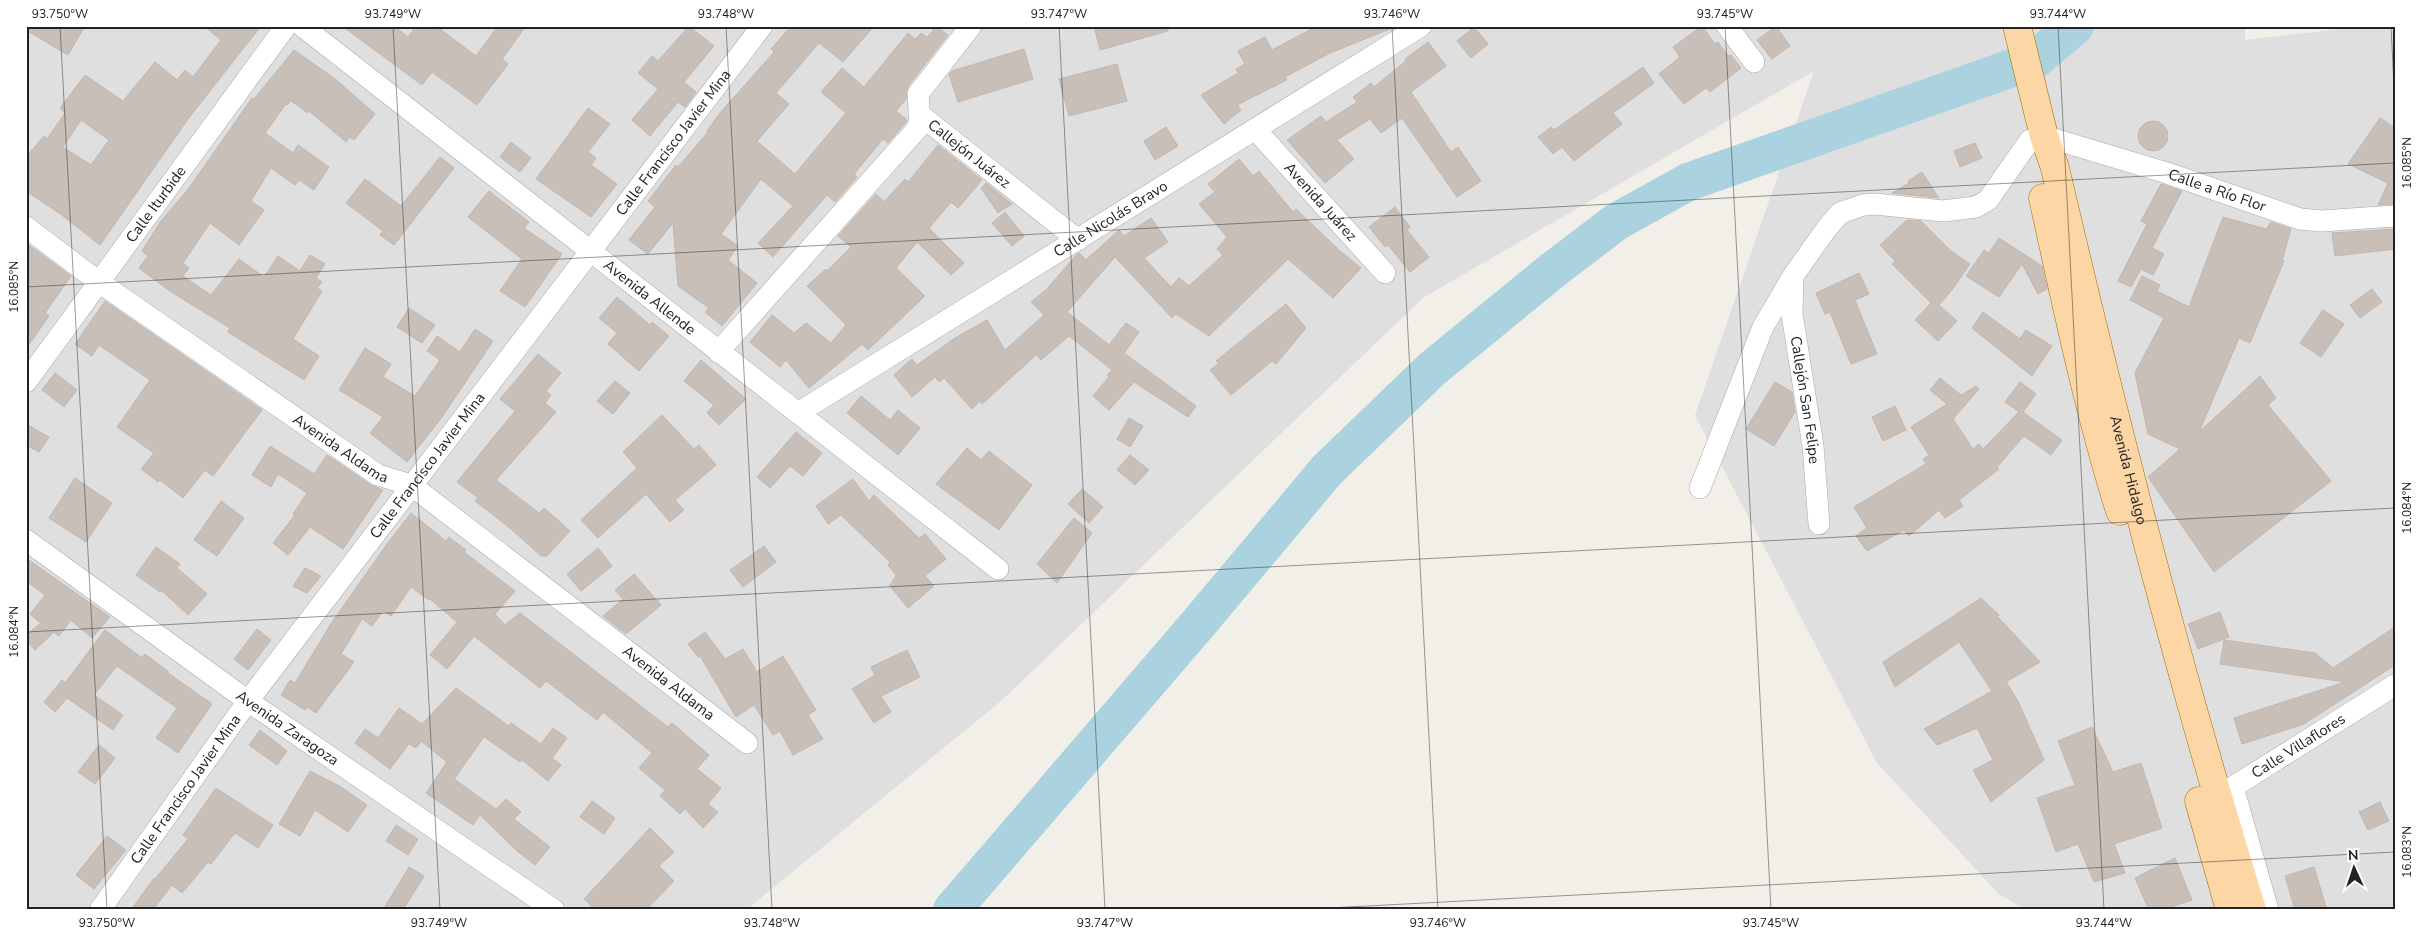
<svg xmlns="http://www.w3.org/2000/svg" width="2421" height="936" font-family="'Nunito Sans',sans-serif">
  <style>
    .residential { fill: #e0dfdf }
    .lines { fill: none; stroke-linecap: round; stroke-linejoin: round }
    .river { stroke: #aad3df; stroke-width: 38 }
    .building { fill: #c7bfb8; stroke: #c4b6ab; fill-rule: evenodd }
    .minor-casing { stroke: #a9a9a9; stroke-width: 22 }
    .major-casing { stroke: #a06b00; stroke-width: 29 }
    .minor { stroke: #fff; stroke-width: 21 }
    .major { stroke: #fcd6a4; stroke-width: 28 }
    .ticks { fill: none; stroke: #222; stroke-width: 1; stroke-opacity: 0.45 }
    .labels { text-anchor: middle; dominant-baseline: central; stroke-width: 5; stroke-linejoin: round; paint-order: stroke }
    .street-label { font-size: 15px; fill: #222; stroke: #fff }
    .neatline { fill: none; stroke: #222; stroke-width: 2 }
    .ticks-label { font-size: 12px; text-anchor: middle; fill: #222 }
  </style>
  <rect width="100%" height="100%" fill="#f2efe9"/>
  <path class="residential" d="M26,26H2245V40L2367,26H2395V910H2026L1999,894L1877,763L1695,415L1814,71L1423,298L1001,701L746,910H26Z"/>
  <g class="lines">
    <path class="river" d="M952,910L1198,624L1327,470L1432,369L1553,270L1616,222L1688,182L2035,60L2075,26"/>
  </g>
  <g class="building">
    <path d="M26,26H85L68,55L26,30Z"/>
    <path d="M204,26H261L188,119L100,245L59,213L26,191V157L44,136L47,139L65,113L60,108L85,75L123,101L155,62L177,80L185,70L193,77L221,40ZM81,120L109,140L91,165L63,147Z"/>
    <path d="M342,26H394L408,37L416,26H436L476,56L498,26H526L502,59L508,64L477,105L432,72L422,85Z"/>
    <path d="M689,26L714,46L684,82L696,92L685,107L678,102L650,136L632,120L658,89L638,73L652,56L658,61Z"/>
    <path d="M791,26H874L843,62L819,43L776,93L789,104L757,141L795,174L846,113L821,92L842,68L864,87L908,33L915,39L921,33L927,37L937,26L948,35L908,86L906,99L896,111L907,120L906,122L888,143L883,139L854,174L857,177L835,202L827,195L773,257L758,243L793,206L761,179L721,234L738,246L728,260L757,283L722,326L705,312L709,308L678,286L673,223L648,254L629,240L655,207L648,201L676,165L678,167L708,132L707,131L720,113L774,52L771,49Z"/>
    <path d="M1094,26H1168V31L1100,50Z"/>
    <path d="M1317,26L1395,27L1330,53L1285,77L1287,80L1237,105L1241,110L1224,124L1201,95L1238,73L1236,69L1245,64L1238,51L1265,37L1272,50Z"/>
    <path d="M1702,26L1715,44L1718,42L1728,56L1731,55L1741,68L1710,92L1706,88L1684,104L1659,74L1680,57L1673,47Z"/>
    <path d="M1776,26L1790,46L1772,59L1757,40Z"/>
    <path d="M1474,27L1488,44L1471,58L1457,41Z"/>
    <path d="M1428,42L1446,66L1411,92L1451,152L1458,147L1481,181L1457,197L1402,118L1381,133L1370,119L1337,140L1354,159L1325,183L1287,140L1321,116L1326,122L1357,102L1353,97L1371,83L1374,87L1406,61L1405,59Z"/>
    <path d="M1024,49L1033,79L958,102L949,74L952,71Z"/>
    <path d="M294,50L334,78L375,114L354,140L350,137L346,142L309,111L308,113L291,101L287,105L286,104L265,133L293,153L298,145L329,167L314,190L299,180L295,185L271,168L251,201L264,210L239,245L210,223L183,263L189,268L183,276L211,295L239,259L264,277L278,256L300,271L310,255L325,264L316,278L322,282L317,288L322,291L293,339L319,356L304,380L228,332L230,328L171,292L139,268L148,256L142,251L161,221L189,188L252,98L254,99Z"/>
    <path d="M1117,64L1127,101L1069,116L1059,79Z"/>
    <path d="M1643,67L1654,83L1613,113L1622,124L1574,161L1562,147L1553,154L1538,137L1551,127L1554,130Z"/>
    <path d="M588,108L610,124L588,152L596,158L591,165L617,184L591,217L536,179Z"/>
    <path d="M2380,118L2395,128V204L2378,205L2388,183L2348,164Z"/>
    <circle cx="2153" cy="136" r="15"/>
    <path d="M1166,127L1178,146L1155,160L1144,141Z"/>
    <path d="M511,142L531,158L520,172L500,157Z"/>
    <path d="M1975,143L1982,158L1960,167L1954,151Z"/>
    <path d="M938,145L982,180L958,208L951,202L929,228L964,263L951,275L917,242L896,268L925,296L868,350L862,344L809,388L786,360L780,367L750,342L772,315L794,333L806,323L831,343L846,325L807,286L826,269L827,271L851,247L838,236L876,194L884,202L905,179L908,182Z"/>
    <path d="M440,157L454,168L394,245L380,235L383,231L346,203L365,179L401,206Z"/>
    <path d="M1239,159L1253,176L1259,171L1293,212L1296,209L1340,251L1361,268L1333,298L1288,259L1209,336L1176,314L1172,318L1115,257L1067,312L1109,345L1126,323L1139,332L1124,353L1196,406L1188,417L1134,382L1109,410L1093,396L1109,377L1107,375L1112,370L1069,336L1041,360L1036,355L982,404L980,401L972,409L944,378L939,382L935,377L912,397L894,375L912,359L917,365L955,338L987,320L1005,350L1044,315L1031,302L1047,289L1077,254L1079,253L1086,260L1119,230L1124,236L1151,218L1168,242L1144,258L1171,287L1179,278L1189,286L1223,255L1217,249L1227,237L1199,204L1215,192L1208,184Z"/>
    <path d="M1922,172L1939,198L1892,193L1909,183L1908,181Z"/>
    <path d="M986,183L1012,204L998,213L981,188Z"/>
    <path d="M2161,184L2182,191L2152,248L2164,254L2153,275L2141,269L2131,287L2118,281L2147,224L2141,221Z"/>
    <path d="M489,191L529,222L524,228L562,254L525,307L500,291L522,259L468,217Z"/>
    <path d="M1395,207L1410,227L1407,230L1429,257L1410,272L1388,245L1385,247L1369,227Z"/>
    <path d="M1005,212L1024,236L1012,246L992,223Z"/>
    <path d="M2223,217L2266,229L2271,222L2291,229L2282,261H2284L2250,343L2239,338L2199,432L2260,376L2276,398L2268,405L2331,481L2214,572L2148,477L2180,449L2148,434L2135,373L2164,318L2130,300L2142,276L2160,285L2157,291L2189,307Z"/>
    <path d="M1907,220L1921,221L1951,251L1970,264L1952,290L1939,305L1957,321L1938,341L1915,320L1931,303L1892,264L1895,261L1880,245Z"/>
    <path d="M2395,229V249L2335,256L2332,233Z"/>
    <path d="M1999,238L2042,266L2047,289L2038,294L2022,264L1999,297L1966,276L1984,250L1989,253Z"/>
    <path d="M26,243L71,276L45,313L49,316L26,349Z"/>
    <path d="M1859,273L1869,294L1855,300L1877,354L1851,364L1830,312L1825,314L1816,293Z"/>
    <path d="M2372,289L2382,302L2360,318L2350,305Z"/>
    <path d="M617,297L650,325L652,322L669,336L639,371L608,344L617,333L599,318Z"/>
    <path d="M105,301L262,410L213,476L205,470L183,498L160,480L158,482L141,469L154,453L117,427L150,380L99,345L92,356L75,344Z"/>
    <path d="M1286,304L1306,328L1276,364L1272,361L1231,395L1210,370L1219,363L1216,361Z"/>
    <path d="M409,308L435,325L422,343L397,327Z"/>
    <path d="M2323,310L2344,324L2321,357L2300,343Z"/>
    <path d="M1983,312L2020,339L2026,330L2052,346L2032,376L1972,328Z"/>
    <path d="M475,329L493,341L442,417L407,462L370,433L383,417L339,390L365,348L391,364L383,377L415,396L440,360L427,351L437,336L460,352Z"/>
    <path d="M538,354L561,373L546,391L551,395L545,403L556,412L496,480L539,513L544,508L570,531L547,556H541L510,528L475,501L478,498L457,482L515,411L500,399Z"/>
    <path d="M701,360L746,399L719,425L707,413L714,405L684,381Z"/>
    <path d="M55,373L77,390L64,407L42,390Z"/>
    <path d="M1940,378L1961,395L1976,386L1979,389L1953,419L1973,449L1979,444L1983,449L2019,412L2005,402L2020,382L2036,394L2023,412L2062,440L2051,455L2024,436L1997,467L1999,469L1959,500L1963,506L1945,518L1939,510L1909,536L1904,530L1867,551L1856,536L1867,528L1854,507L1926,464L1923,459L1929,455L1911,427L1947,404L1930,390Z"/>
    <path d="M615,381L630,393L613,414L597,401Z"/>
    <path d="M1775,382L1792,392L1795,412L1774,446L1746,429Z"/>
    <path d="M861,396L890,420L898,410L920,428L898,455L847,413Z"/>
    <path d="M1895,406L1906,430L1883,441L1872,417Z"/>
    <path d="M662,415L694,449L699,445L716,465L675,500L684,510L670,522L646,494L598,538L581,520L637,468L623,452Z"/>
    <path d="M1129,418L1143,426L1130,447L1117,439Z"/>
    <path d="M26,424L49,437L39,452L26,445Z"/>
    <path d="M796,432L822,453L803,476L790,466L770,488L757,477Z"/>
    <path d="M270,446L314,474L327,455L371,485L383,490L343,549L310,527L288,555L273,543L295,515L293,514L307,493L278,474L271,487L252,475Z"/>
    <path d="M967,448L981,460L989,451L1032,485L999,530L936,484Z"/>
    <path d="M1130,455L1149,470L1135,485L1117,470Z"/>
    <path d="M75,478L112,503L86,542L49,518Z"/>
    <path d="M853,479L869,501L874,495L919,538L925,534L946,559L925,576L934,586L908,608L890,586L896,575L888,565L890,562L841,515L828,524L816,506Z"/>
    <path d="M1082,489L1103,507L1089,523L1068,504Z"/>
    <path d="M221,501L244,518L217,556L194,540Z"/>
    <path d="M411,513L446,541L449,537L466,550L464,552L515,591L495,614L505,625L520,613L668,727L672,723L709,755L697,769L721,788L708,804L718,812L703,828L685,809L680,814L660,796L665,790L639,768L652,753L603,712L597,720L546,681L540,688L474,636L447,669L430,655L457,622L430,599L429,600L411,587L391,616L383,611L372,626L362,619L341,654L354,662L316,713L307,707L305,710L281,695L290,680L295,683L332,622L387,544Z"/>
    <path d="M1074,518L1092,533L1057,583L1037,564Z"/>
    <path d="M764,546L776,562L743,587L730,570Z"/>
    <path d="M156,547L180,564L177,568L207,594L188,615L161,590L160,592L136,575Z"/>
    <path d="M598,548L612,566L581,591L567,574Z"/>
    <path d="M26,558L110,617L92,638L71,620L59,636L54,632L35,650L26,640V635L41,623L30,614L45,595L26,581Z"/>
    <path d="M305,568L321,576L307,593L293,586Z"/>
    <path d="M634,574L661,605L626,634L603,616L623,599L615,590Z"/>
    <path d="M1981,598L1999,615L1997,616L2040,662L2006,682L2018,701L2044,760L1991,802L1973,770L1993,760L1977,728L1937,745L1924,729L1992,691L1959,642L1895,687L1883,662Z"/>
    <path d="M2220,612L2229,637L2198,649L2188,624Z"/>
    <path d="M2395,627V665L2304,724L2242,744L2234,718L2345,682L2220,664L2224,640L2315,653L2333,668Z"/>
    <path d="M257,629L271,640L248,670L234,659Z"/>
    <path d="M105,630L142,658L145,654L169,672L168,673L212,704L178,753L156,738L177,708L117,666L94,695L123,715L113,730L67,698L55,712L44,702L62,680L65,683Z"/>
    <path d="M705,632L725,659L743,649L757,672L783,656L816,710L808,715L823,739L793,755L780,731L773,735L754,705L736,717L700,656L698,657L688,644Z"/>
    <path d="M907,650L920,677L881,696L891,712L874,723L852,689L875,675L871,667Z"/>
    <path d="M456,688L509,726L511,723L541,744L553,728L567,738L552,758L561,765L548,781L522,760L520,762L484,737L454,779L496,809L506,799L521,812L514,819L550,847L535,865L517,851L480,815L473,825L426,793L447,762L421,741L416,748L409,744L390,769L355,743L365,729L378,738L399,708L422,724Z"/>
    <path d="M2092,727L2113,772L2141,763L2162,828L2114,844L2125,873L2094,882L2078,844L2056,852L2037,798L2075,785L2058,741Z"/>
    <path d="M260,730L287,751L277,765L249,745Z"/>
    <path d="M99,745L115,758L95,784L78,772Z"/>
    <path d="M310,771L341,787L367,805L348,832L315,810L300,836L279,824Z"/>
    <path d="M216,788L273,825L258,848L235,833L211,864L208,862L182,893L172,885L153,910H131L154,878L155,879L188,839L183,835Z"/>
    <path d="M592,801L615,818L604,834L580,817Z"/>
    <path d="M2380,802L2389,821L2368,830L2359,812Z"/>
    <path d="M396,825L418,839L408,855L386,841Z"/>
    <path d="M650,828L674,852L659,866L674,881L646,910H595L584,899Z"/>
    <path d="M107,836L126,850L94,889L76,875Z"/>
    <path d="M2175,858L2192,900L2162,910H2149L2135,878Z"/>
    <path d="M409,867L424,876L403,910H383Z"/>
    <path d="M2314,867L2327,910H2295L2285,876Z"/>
  </g>
  <g class="lines">
    <g class="minor-casing">
      <g id="minor">
        <path id="s1" d="M302,26L998,569"/>
        <path d="M1727,26L1754,62"/>
        <path id="s2" d="M919,114L1078,240"/>
        <path id="s3" d="M1255,129L1385,273"/>
        <path id="s4" d="M26,227L99,282L378,475L411,485L747,743"/>
        <path id="s5" d="M1793,276L1792,314L1813,446L1819,524"/>
        <path d="M718,352L917,129L920,121L918,94L971,26"/>
        <path id="s6" d="M26,382L286,26"/>
        <path id="s7" d="M798,413L1421,26"/>
        <path id="s8" d="M1700,488L1763,327L1793,276L1827,228L1840,213L1863,205L1875,204L1943,211L1976,207L1988,200L2030,140L2044,136L2167,173L2300,219L2321,221L2395,216"/>
        <path id="s9" d="M26,540L248,701L554,910"/>
        <path d="M2233,787L2268,910"/>
        <path id="s10" d="M2205,802L2233,787L2395,685"/>
        <path id="s11" d="M100,910L248,701L762,26"/>
      </g>
    </g>
    <g class="major-casing">
      <g id="major">
        <path id="s12" d="M2017,26L2044,136L2055,168C2113,417 2176,665 2252,910"/>
        <path d="M2043,198C2066,303 2088,409 2120,511"/>
        <path d="M2199,801L2230,910"/>
      </g>
    </g>
    <use href="#minor" class="minor"/>
    <use href="#major" class="major"/>
  </g>
  <path class="ticks" d="M60,26L107,910M393,26L440,910M726,26L772,910M1059,26L1105,910M1392,26L1438,910M1725,26L1771,910M2058,26L2104,910M2391,26L2395,107M26,287L2395,163M26,632L2395,508M1291,910L2395,852"/>
  <g class="labels">
    <g class="street-label">
      <text stroke="none"><textPath href="#s11" startOffset="958">Calle Francisco Javier Mina</textPath></text>
      <text stroke="none"><textPath href="#s2" startOffset="64">Callejón Juárez</textPath></text>
      <text stroke="none"><textPath href="#s8" startOffset="732">Calle a Río Flor</textPath></text>
      <text stroke="none"><textPath href="#s3" startOffset="98">Avenida Juárez</textPath></text>
      <text stroke="none"><textPath href="#s6" startOffset="220">Calle Iturbide</textPath></text>
      <text stroke="none"><textPath href="#s7" startOffset="368">Calle Nicolás Bravo</textPath></text>
      <text stroke="none"><textPath href="#s1" startOffset="441">Avenida Allende</textPath></text>
      <text stroke="none"><textPath href="#s5" startOffset="125">Callejón San Felipe</textPath></text>
      <text stroke="none"><textPath href="#s4" startOffset="385">Avenida Aldama</textPath></text>
      <text stroke="none"><textPath href="#s11" startOffset="552">Calle Francisco Javier Mina</textPath></text>
      <text stroke="none"><textPath href="#s12" startOffset="458">Avenida Hidalgo</textPath></text>
      <text stroke="none"><textPath href="#s4" startOffset="790">Avenida Aldama</textPath></text>
      <text stroke="none"><textPath href="#s9" startOffset="322">Avenida Zaragoza</textPath></text>
      <text stroke="none"><textPath href="#s10" startOffset="109">Calle Villaflores</textPath></text>
      <text stroke="none"><textPath href="#s11" startOffset="148">Calle Francisco Javier Mina</textPath></text>
    </g>
  </g>
  <rect width="2421" height="936" fill="none" stroke="#ffffff" stroke-width="55"/>
  <g transform="translate(2354 868) rotate(357)" stroke="#ffffff" stroke-width="4" paint-order="stroke">
  <path d="M0-4L9 19L0 12L-9 19Z" fill="#222222"/>
  <text y="-8" font-size="14" font-weight="bold" text-anchor="middle" fill="#222222">N</text>
  </g>
  <rect x="28" y="28" width="2366" height="880" class="neatline"/>
  <g class="ticks-label">
    <text x="60" y="18">93.750°W</text>
    <text x="393" y="18">93.749°W</text>
    <text x="726" y="18">93.748°W</text>
    <text x="1059" y="18">93.747°W</text>
    <text x="1392" y="18">93.746°W</text>
    <text x="1725" y="18">93.745°W</text>
    <text x="2058" y="18">93.744°W</text>
    <text transform="translate(2407 163) rotate(-90)" y="4">16.085°N</text>
    <text transform="translate(14 287) rotate(-90)" y="4">16.085°N</text>
    <text transform="translate(2407 508) rotate(-90)" y="4">16.084°N</text>
    <text transform="translate(14 632) rotate(-90)" y="4">16.084°N</text>
    <text transform="translate(2407 852) rotate(-90)" y="4">16.083°N</text>
    <text x="107" y="927">93.750°W</text>
    <text x="439" y="927">93.749°W</text>
    <text x="772" y="927">93.748°W</text>
    <text x="1105" y="927">93.747°W</text>
    <text x="1438" y="927">93.746°W</text>
    <text x="1771" y="927">93.745°W</text>
    <text x="2104" y="927">93.744°W</text>
  </g>
</svg>
